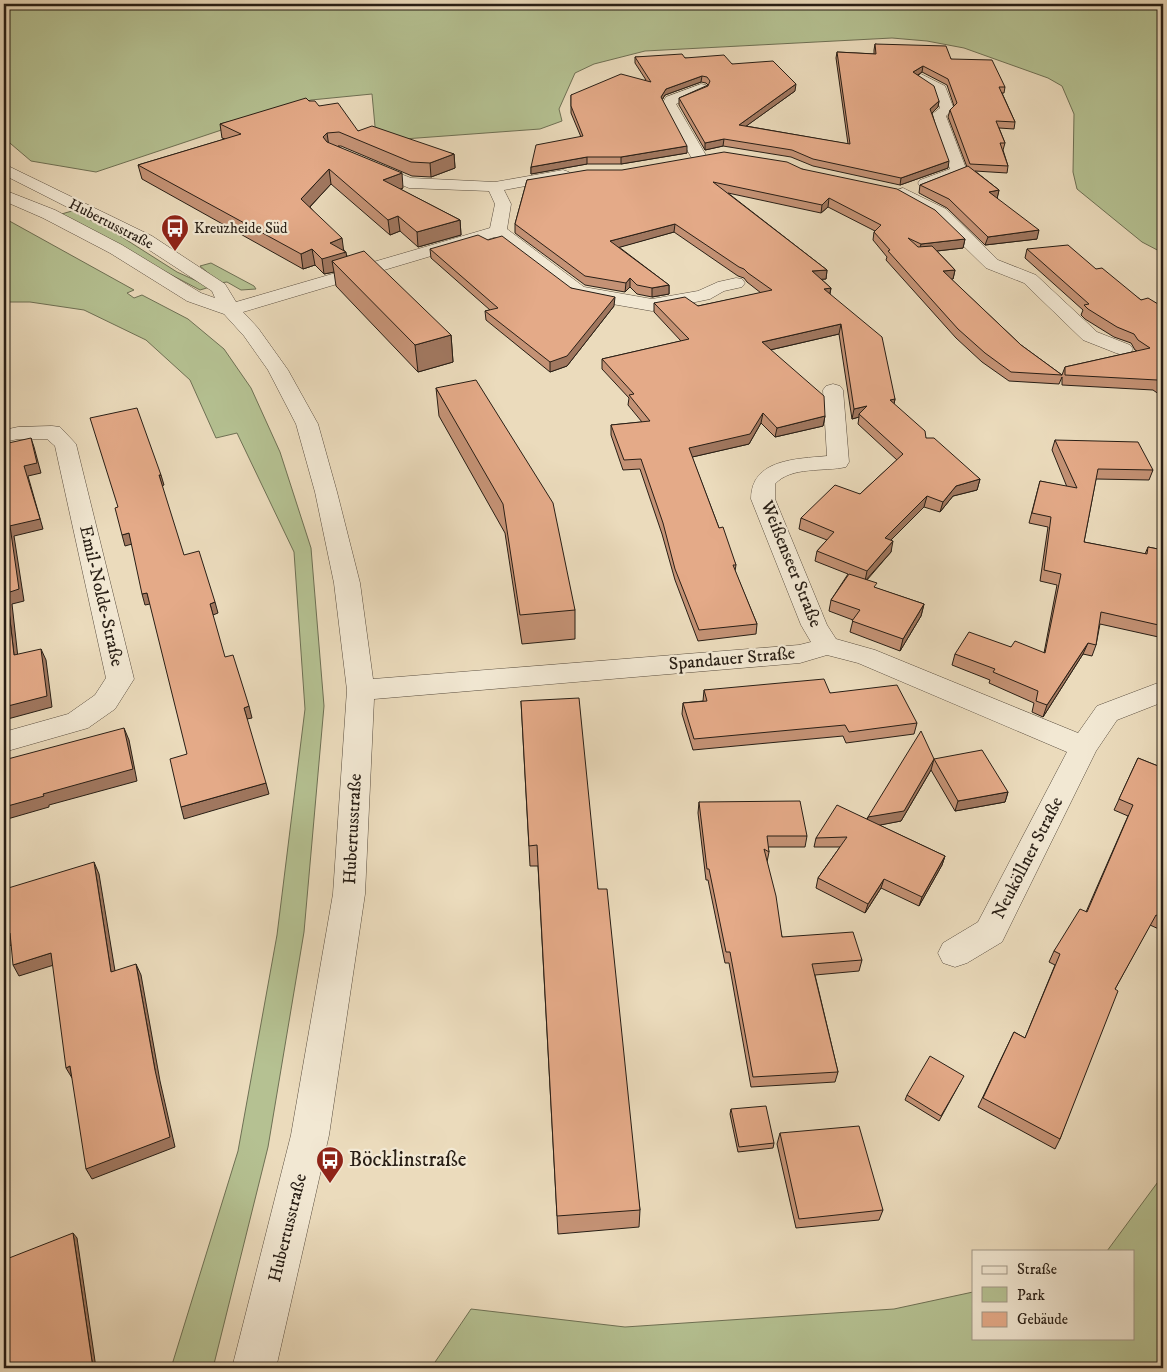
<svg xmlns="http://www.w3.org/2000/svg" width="1167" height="1372" font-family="'IM FELL DW Pica',serif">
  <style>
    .green { fill: #b5c192; stroke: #6e7054 }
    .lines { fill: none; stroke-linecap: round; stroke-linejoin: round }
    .minor-casing { stroke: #594d3f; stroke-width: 1 }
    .minor { fill: #f2e8d3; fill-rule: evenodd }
    .wall { fill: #c49275; stroke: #281e15 }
    .shaded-wall { fill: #a0775f; stroke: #281e15 }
    .building { fill: #e4aa88; stroke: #281e15 }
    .labels { text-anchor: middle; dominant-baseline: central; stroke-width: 4.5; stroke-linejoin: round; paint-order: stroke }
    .far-street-label { font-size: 15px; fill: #281e15; stroke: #f2e8d3 }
    .far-poi-label { font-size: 15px; fill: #281e15; stroke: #f2e8d3; text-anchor: start }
    .street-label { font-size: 18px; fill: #281e15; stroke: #f2e8d3 }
    .near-poi-label { font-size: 21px; fill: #281e15; stroke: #f2e8d3; text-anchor: start }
  </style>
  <rect width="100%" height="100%" fill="#ebdbbc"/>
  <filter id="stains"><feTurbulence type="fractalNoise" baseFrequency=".004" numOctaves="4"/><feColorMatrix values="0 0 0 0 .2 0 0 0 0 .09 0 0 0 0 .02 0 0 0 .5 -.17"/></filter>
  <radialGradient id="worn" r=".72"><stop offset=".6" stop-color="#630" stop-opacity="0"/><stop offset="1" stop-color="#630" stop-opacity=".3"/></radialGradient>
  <g class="green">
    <path d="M4,4H1163V253L1142,242L1077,189L1073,172L1074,114L1062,86L1048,78L964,48L927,41L892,38L645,51L594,64L575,73L559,109L562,121L540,129L404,139L376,137L372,94L311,100L96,172L31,161L4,138Z"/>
    <path d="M72,211L114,232L177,272L210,287L200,290L58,215Z"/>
    <path d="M4,218L134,290L127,293L134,298L142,295L188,319L224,349L251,388L280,452L311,548L324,706L304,932L268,1147L213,1368H171L238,1151L277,935L305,709L294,552L237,433L216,438L190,380L146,340L84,310L30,302H4Z"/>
    <path d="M211,263L254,286L256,289L241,290L227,282L220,283L200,266Z"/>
    <path d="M1163,1175V1368H431L471,1309L625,1327L894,1309L973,1292V1338H1133V1251H1107Z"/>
  </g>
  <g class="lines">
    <g class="minor-casing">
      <g id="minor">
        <path d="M921,74L945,86L954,109L946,116L967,171L964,174L926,188L920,186L918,183L920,180L950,169L931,115L940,108L934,91L914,78Z"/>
        <path d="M701,84L706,85L708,88L706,91L676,104L707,157L704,160H694L691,157L662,104L666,97Z"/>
        <path d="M368,161L411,178L495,182L563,170L569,172L571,175L569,178L504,190L511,204L507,229L584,287L652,299L698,291L718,282L736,278L742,279L745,283L742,287L724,291L710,299L652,311L578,298L572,296L495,237L243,312L258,328L288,370L318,424L337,492L360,583L373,679L799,645L811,642L801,625L751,499C751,459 796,459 827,456L823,390L826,386L833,384L840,386L843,390L849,462L846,467C824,472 791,466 775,484V499L827,625L836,639L875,650L1078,733L1097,706L1163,681V702L1117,720L1096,751L1002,942L967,963L955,967L943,963L938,953L943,943L978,922L1067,752L858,663L827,655L800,663L374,699L365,894L329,1135L276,1368H232L291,1135L333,894L347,690L334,583L315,492L296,424L268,370L244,336L224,314L187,301L110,253L43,218L4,201V190L55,210L122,245L201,293L215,298L212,291L140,244L4,175V164L152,236L225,284L236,302L490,228L495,204L489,191L409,188L363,169L360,166L363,163Z"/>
        <path d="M903,188L946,209L998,260L1036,275L1097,332L1130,345L1133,349L1130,353L1123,355L1116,353L1083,340L1024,283L986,268L934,217L897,196L895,193L897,190Z"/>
        <path d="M52,426L60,427L76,444L134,679L115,709L88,728L4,752V732L68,714L95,695L106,678L55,446L47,439H18L4,442V430L18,427Z"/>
      </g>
    </g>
    <use href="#minor" class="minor"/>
  </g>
  <g class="wall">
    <path d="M875,44L951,59L1005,87L1004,93H1002L1015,122L1014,129L999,128L1005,143L1003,150L1008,166L1007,173L975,171L999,190L997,198L1037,239L985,245L947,208L919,193L920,185L967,167L948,117L950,110L954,106L947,85L922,72L918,75L939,101L938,107L932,113L948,168L900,185L813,166L791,157L723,146L705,150L679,105V98L708,85L706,83L701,82L665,95L662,100L687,153L621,164H587L531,174V167L581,137L571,113V95L646,80L635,63V57L685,58L732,64L795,91L746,126L848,144L836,58L837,52L874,54V50Z"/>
    <path d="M309,101L319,106L358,131L454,154L455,168L431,177L412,176L341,146H338L403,188L400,189L460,220L461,235L418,247L400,231L390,235L331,184L310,207L344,250L347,256L451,335L453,362L418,372L336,286L334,272L324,274L315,265L303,269L142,179L138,165L225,139L222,138L220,124Z"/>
    <path d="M802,169L965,239L963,248L937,251L955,270L953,279H951L1021,345L1062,375L1065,367L1137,351L1135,350L1131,343L1114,337L1085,319L1081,315L1083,310L1025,258L1027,249L1096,269L1141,300L1163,307V397L1153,390L1062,385V377L1059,384L1009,381L982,362L956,338L886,260L887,257L873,240L874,232L875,231L828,207L821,213L728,193L827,270L826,279H821L831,288L830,294L895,399L894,404L926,438L980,479L977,490L953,496L940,512L924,507L891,540V552L867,580L876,588L924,604L921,616L900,651L850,632L853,620L829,611L831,600L848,574L815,561L817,551L827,540L799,529L801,518L860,494L897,460L858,424L859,417L852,419L839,334L770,350L825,416L823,426L775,437L761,423L749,444L692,457L719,528L736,565L735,571L757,624L756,634L698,641L675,580L662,534L640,469L623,470L611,435V425L642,422L628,405L629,398L602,369V359L681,341L654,312V303L698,306L761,293L747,282L744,278L738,276L674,232L619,247L669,285V294L652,297L637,294L630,287L625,292L585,285L515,233V224L527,180Z"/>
    <path d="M430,249L571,288L614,306L567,366L550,372L486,320L485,311L490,310L431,258Z"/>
    <path d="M436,388L575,610V639L522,644L505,533L439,416Z"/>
    <path d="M1055,440L1153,470L1149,480L1096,479L1084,542L1145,554L1148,547L1163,550V638L1100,624L1096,645L1092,656L1083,654L1043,717L1032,712L1034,703L989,683L990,680L952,665L955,654L1011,647L1044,653L1057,585L1040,581L1048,527L1029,523L1040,481L1067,487L1052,450Z"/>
    <path d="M704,690L830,693L917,723L914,734L846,743L843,736L693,750L682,714L683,703L703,701Z"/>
    <path d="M521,701L598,889L640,1210L639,1227L558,1234L538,866H530Z"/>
    <path d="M1138,758L1163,768V926L1161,930L1150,925L1115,989L1060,1139L1055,1149L978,1107L1014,1032L1025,1038L1055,965L1049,962L1054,951L1086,912L1128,816L1114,810Z"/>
    <path d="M934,759L1008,792L1005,802L955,811L931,770L901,821L879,825L945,856L942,865L919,906L881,888L865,913L816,888L818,878L840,847H814L816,838L867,819L868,817Z"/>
    <path d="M699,802L807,836L805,847H768L769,852L767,862L782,937L862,960L859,971L815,975L838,1072L835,1082L751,1087L729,963H725L708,880H706L698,813Z"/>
    <path d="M961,1081L939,1121L905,1100L907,1095Z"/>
    <path d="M731,1109L774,1143L773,1148L738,1152L730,1114Z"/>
    <path d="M780,1133L883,1210L879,1220L796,1228L777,1144Z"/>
  </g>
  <g class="shaded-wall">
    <path d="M923,66L922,72L912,79L913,72Z"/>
    <path d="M702,76L701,82L665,95L660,103L661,97L666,89Z"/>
    <path d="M796,84L795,91L738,132L739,125Z"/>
    <path d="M939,101L938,107L929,116L930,109Z"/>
    <path d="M327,133L329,147L323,137Z"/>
    <path d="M724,139L723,146L705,150V143Z"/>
    <path d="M687,146V153L621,164V157Z"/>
    <path d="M454,154L455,168L431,177L430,163Z"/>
    <path d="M587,157V164L531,174V167Z"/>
    <path d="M949,161L948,168L900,185L901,178Z"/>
    <path d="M329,169L331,184L303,214L301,199Z"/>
    <path d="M402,173L403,188L385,195L383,180Z"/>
    <path d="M999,190L997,199L989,192Z"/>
    <path d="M829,198L828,207L821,213L822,205Z"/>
    <path d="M398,216L400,231L390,235L388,220Z"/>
    <path d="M460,220L461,235L418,247L417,232Z"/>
    <path d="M675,224L674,232L610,250V241Z"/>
    <path d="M1039,230L1037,239L985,245L988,237Z"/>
    <path d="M342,238L344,253L346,252L348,267L332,261L334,272L324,274L322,259L330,243Z"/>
    <path d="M965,239L963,248L919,253L921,244Z"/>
    <path d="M312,249L315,265L303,269L301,254Z"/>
    <path d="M827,270L826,279L810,280L812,271Z"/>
    <path d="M955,270L953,279L941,280L943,271Z"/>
    <path d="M630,278V287L625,292L626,283Z"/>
    <path d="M669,285V294L652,297V288Z"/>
    <path d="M831,288L829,297L824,289Z"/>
    <path d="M615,297L614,306L567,366L550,372V362Z"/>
    <path d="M841,324L839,334L761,352L762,342Z"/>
    <path d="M451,335L453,362L418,372L415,345Z"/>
    <path d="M895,399L893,409L890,400Z"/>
    <path d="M867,406L859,414V417L852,419L854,409Z"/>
    <path d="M763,413L761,423L749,444L688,458L689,448Z"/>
    <path d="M825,416L823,426L775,437L777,428Z"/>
    <path d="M31,438L34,447L41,473L28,476L43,529L14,536L24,601L12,604L19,667L14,655L7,593L5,528L24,466Z"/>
    <path d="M159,475H161L164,485L162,486Z"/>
    <path d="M980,479L977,490L953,496L940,512L943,502L956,486Z"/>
    <path d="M927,496L924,507L883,548L885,538Z"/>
    <path d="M129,533L132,544L125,546L122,535Z"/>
    <path d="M893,541L891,552L865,581L867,571Z"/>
    <path d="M147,593L150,604L145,605L142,594Z"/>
    <path d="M215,602L218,613L213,615L210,604Z"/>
    <path d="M924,604L921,616L900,651L903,639Z"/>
    <path d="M1088,643L1083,654L1043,717L1047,705Z"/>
    <path d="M41,649L46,660L52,707L4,720V707Z"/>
    <path d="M249,706L252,718L247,719L244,708Z"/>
    <path d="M124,728L129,740L137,781L49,805V807L4,820V807L43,794Z"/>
    <path d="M934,759L931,770L901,821L865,828L868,817Z"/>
    <path d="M266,783L269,794L184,819L181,807Z"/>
    <path d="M1008,792L1005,802L955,811L958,801Z"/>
    <path d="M945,856L942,865L919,906L922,897Z"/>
    <path d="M94,862L99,874L117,983L111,972Z"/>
    <path d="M884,879L881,888L865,913L868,904Z"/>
    <path d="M10,933L16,944L4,947V934Z"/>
    <path d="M51,953L57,964L19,976L13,965Z"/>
    <path d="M136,964L141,975L160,1081L175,1147L92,1179L86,1169L155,1070Z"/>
    <path d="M70,1066L72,1078L66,1068Z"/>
    <path d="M73,1233L77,1238L96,1368H93Z"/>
  </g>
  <g class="building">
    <path d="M875,44L946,46L951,59L992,60L1005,87H999L1015,122L996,121L1005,143H1000L1008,166L970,164L950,110L957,103L948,79L923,66L913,72L934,86L939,101L930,109L949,161L901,178L813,159L792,150L724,139L705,143L679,98L708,86L710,81L707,77L702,76L666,89L661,97L687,146L621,157H587L531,167L536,145L583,136L571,106V95L621,74L651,82L635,57L682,54L685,58L724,55L732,64L773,61L796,84L739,125L850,144L837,52L876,54Z"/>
    <path d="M306,98L309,101H315L319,106L338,103L358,131L372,126L454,154L430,163L411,162L339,132L327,133L323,137L327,142L402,173L383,180L460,220L417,232L398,216L388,220L329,169L301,199L342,238L330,243L346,252L322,259L312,249L301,254L138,165L241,134L220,124Z"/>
    <path d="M724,152L787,162L802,169L897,189L935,210L965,239L921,244L908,238L918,247L932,246L955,270L943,271L1021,345L1062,375L1011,372L985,353L958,329L888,251L890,250L874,232L881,225L829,198L822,205L713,182L827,270L812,271L831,288L824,289L882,337L895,399L890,400L925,431L926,438H934L980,479L956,486L943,502L927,496L885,538L893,541L867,571L817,551L834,532L801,518L835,485L860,494L903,454L859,414L867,406L854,409L841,324L762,342L824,396L825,416L777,428L763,413L750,434L689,448L719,528L723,527L736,565H733L757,624L699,630L675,569L663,523L641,459L624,460L611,425L650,421L629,395L634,394L602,359L689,339L654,303L685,297L698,306L772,290L748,273L744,269L739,267L675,224L610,241L669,285L652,288L637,285L630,278L626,283L585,276L515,224L527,180L587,170H622Z"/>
    <path d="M968,166L999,190L989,192L1039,230L988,237L949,199L920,185Z"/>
    <path d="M478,235L488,240L502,236L571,288L615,297L567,356L550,362L485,311L498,308L430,249Z"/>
    <path d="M1068,245L1096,269L1102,268L1141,300L1148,298L1163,307V384L1157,380L1065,375V367L1150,348L1138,340L1134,334L1117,327L1088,309L1084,305L1089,304L1027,249Z"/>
    <path d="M364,251L451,335L415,345L332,261Z"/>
    <path d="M476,380L553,503L575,610L520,615L503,504L436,388Z"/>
    <path d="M137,408L161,475H159L184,555L199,551L215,602L210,604L225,657L233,655L249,706L244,708L266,783L181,807L170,759L187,754L147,593L142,594L129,533L122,535L115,508L118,507L90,418Z"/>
    <path d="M31,438L37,463L24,466L40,519L5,527L4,523V444Z"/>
    <path d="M1055,440L1138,442L1153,470L1098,469L1084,542L1147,554L1148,547L1163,550V626L1101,612L1096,645L1088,643L1047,705L1036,701L1038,691L993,672L995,669L955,654L969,632L1011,647L1015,641L1045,653L1061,574L1044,570L1051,517L1032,513L1040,481L1077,488Z"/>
    <path d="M10,526L19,589L7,593L14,655L41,649L47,696L4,707V528Z"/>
    <path d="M849,574L877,583L874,587L924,604L903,639L852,621L860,610L831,600Z"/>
    <path d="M824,679L830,693L897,685L917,723L849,732L845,725L694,739L683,703L707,701L704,690Z"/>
    <path d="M579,698L598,889H607L640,1210L557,1216L537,845L529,846L521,701Z"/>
    <path d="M124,728L133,769L43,794L44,796L4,807V760Z"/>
    <path d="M921,731L934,759L982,750L1008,792L958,801L934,759L904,811L868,817Z"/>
    <path d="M1138,758L1163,768V918L1156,915L1115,989L1118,991L1060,1139L983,1098L1014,1032L1025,1038L1060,954L1054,951L1080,909L1087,912L1133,805L1119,799Z"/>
    <path d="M800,801L807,836H767L769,852L764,849L776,896L782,937L853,932L862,960L812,964L838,1072L753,1077L730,952H726L709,869H707L699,802Z"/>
    <path d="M837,805L945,856L922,897L884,879L868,904L818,878L847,837L816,838Z"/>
    <path d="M94,862L111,972L136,964L155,1070L170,1137L86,1169L70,1066L66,1068L51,953L13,965L10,933L4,934V892H6L5,889Z"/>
    <path d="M930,1056L964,1076L941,1116L907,1095Z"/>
    <path d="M766,1106L774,1143L739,1147L731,1109Z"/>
    <path d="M859,1126L883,1210L799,1219L780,1133Z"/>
    <path d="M73,1233L93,1368H4V1260Z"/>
  </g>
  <defs>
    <g id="bus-pin" transform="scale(1.4375)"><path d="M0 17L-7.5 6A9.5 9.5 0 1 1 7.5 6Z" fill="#8f2418" stroke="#f2e8d3"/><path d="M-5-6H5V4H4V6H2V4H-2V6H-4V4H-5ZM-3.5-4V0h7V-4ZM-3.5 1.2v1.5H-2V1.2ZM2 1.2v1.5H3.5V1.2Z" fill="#fff"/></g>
  </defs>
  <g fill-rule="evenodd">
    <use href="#bus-pin" x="175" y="228"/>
    <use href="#bus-pin" x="330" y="1160"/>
  </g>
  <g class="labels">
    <g class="far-street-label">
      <text transform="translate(111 224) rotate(27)">Hubertusstraße</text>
    </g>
    <g class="far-poi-label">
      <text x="194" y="228">Kreuzheide Süd</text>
    </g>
    <g class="street-label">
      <text transform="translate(791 564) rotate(68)">Weißenseer Straße</text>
      <text transform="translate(101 596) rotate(77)">Emil-Nolde-Straße</text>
      <text transform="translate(732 659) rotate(-5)">Spandauer Straße</text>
      <text transform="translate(353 829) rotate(-87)">Hubertusstraße</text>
      <text transform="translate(1028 858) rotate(-63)">Neuköllner Straße</text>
      <text transform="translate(288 1228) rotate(-76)">Hubertusstraße</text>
    </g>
    <g class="near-poi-label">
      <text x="349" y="1160">Böcklinstraße</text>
    </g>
  </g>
  <rect width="1167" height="1372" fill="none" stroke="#ebdbbc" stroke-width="20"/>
  <rect x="5" y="5" width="1157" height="1362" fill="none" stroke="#281e15" stroke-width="2.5"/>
  <rect x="10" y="10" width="1147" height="1352" fill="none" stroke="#281e15"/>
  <rect x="972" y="1250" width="162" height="90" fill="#f2e8d3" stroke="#a19787"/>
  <rect x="982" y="1266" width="25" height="8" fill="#f2e8d3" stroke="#a19787"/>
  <text x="1017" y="1274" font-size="15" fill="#281e15">Straße</text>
  <rect x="982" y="1287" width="25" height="15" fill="#b5c192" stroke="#a19787"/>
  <text x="1017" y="1300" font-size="15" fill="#281e15">Park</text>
  <rect x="982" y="1312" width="25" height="15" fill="#e4aa88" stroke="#a19787"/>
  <text x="1017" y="1324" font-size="15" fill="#281e15">Gebäude</text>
  <rect width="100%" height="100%" filter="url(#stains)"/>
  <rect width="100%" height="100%" fill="url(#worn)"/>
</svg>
